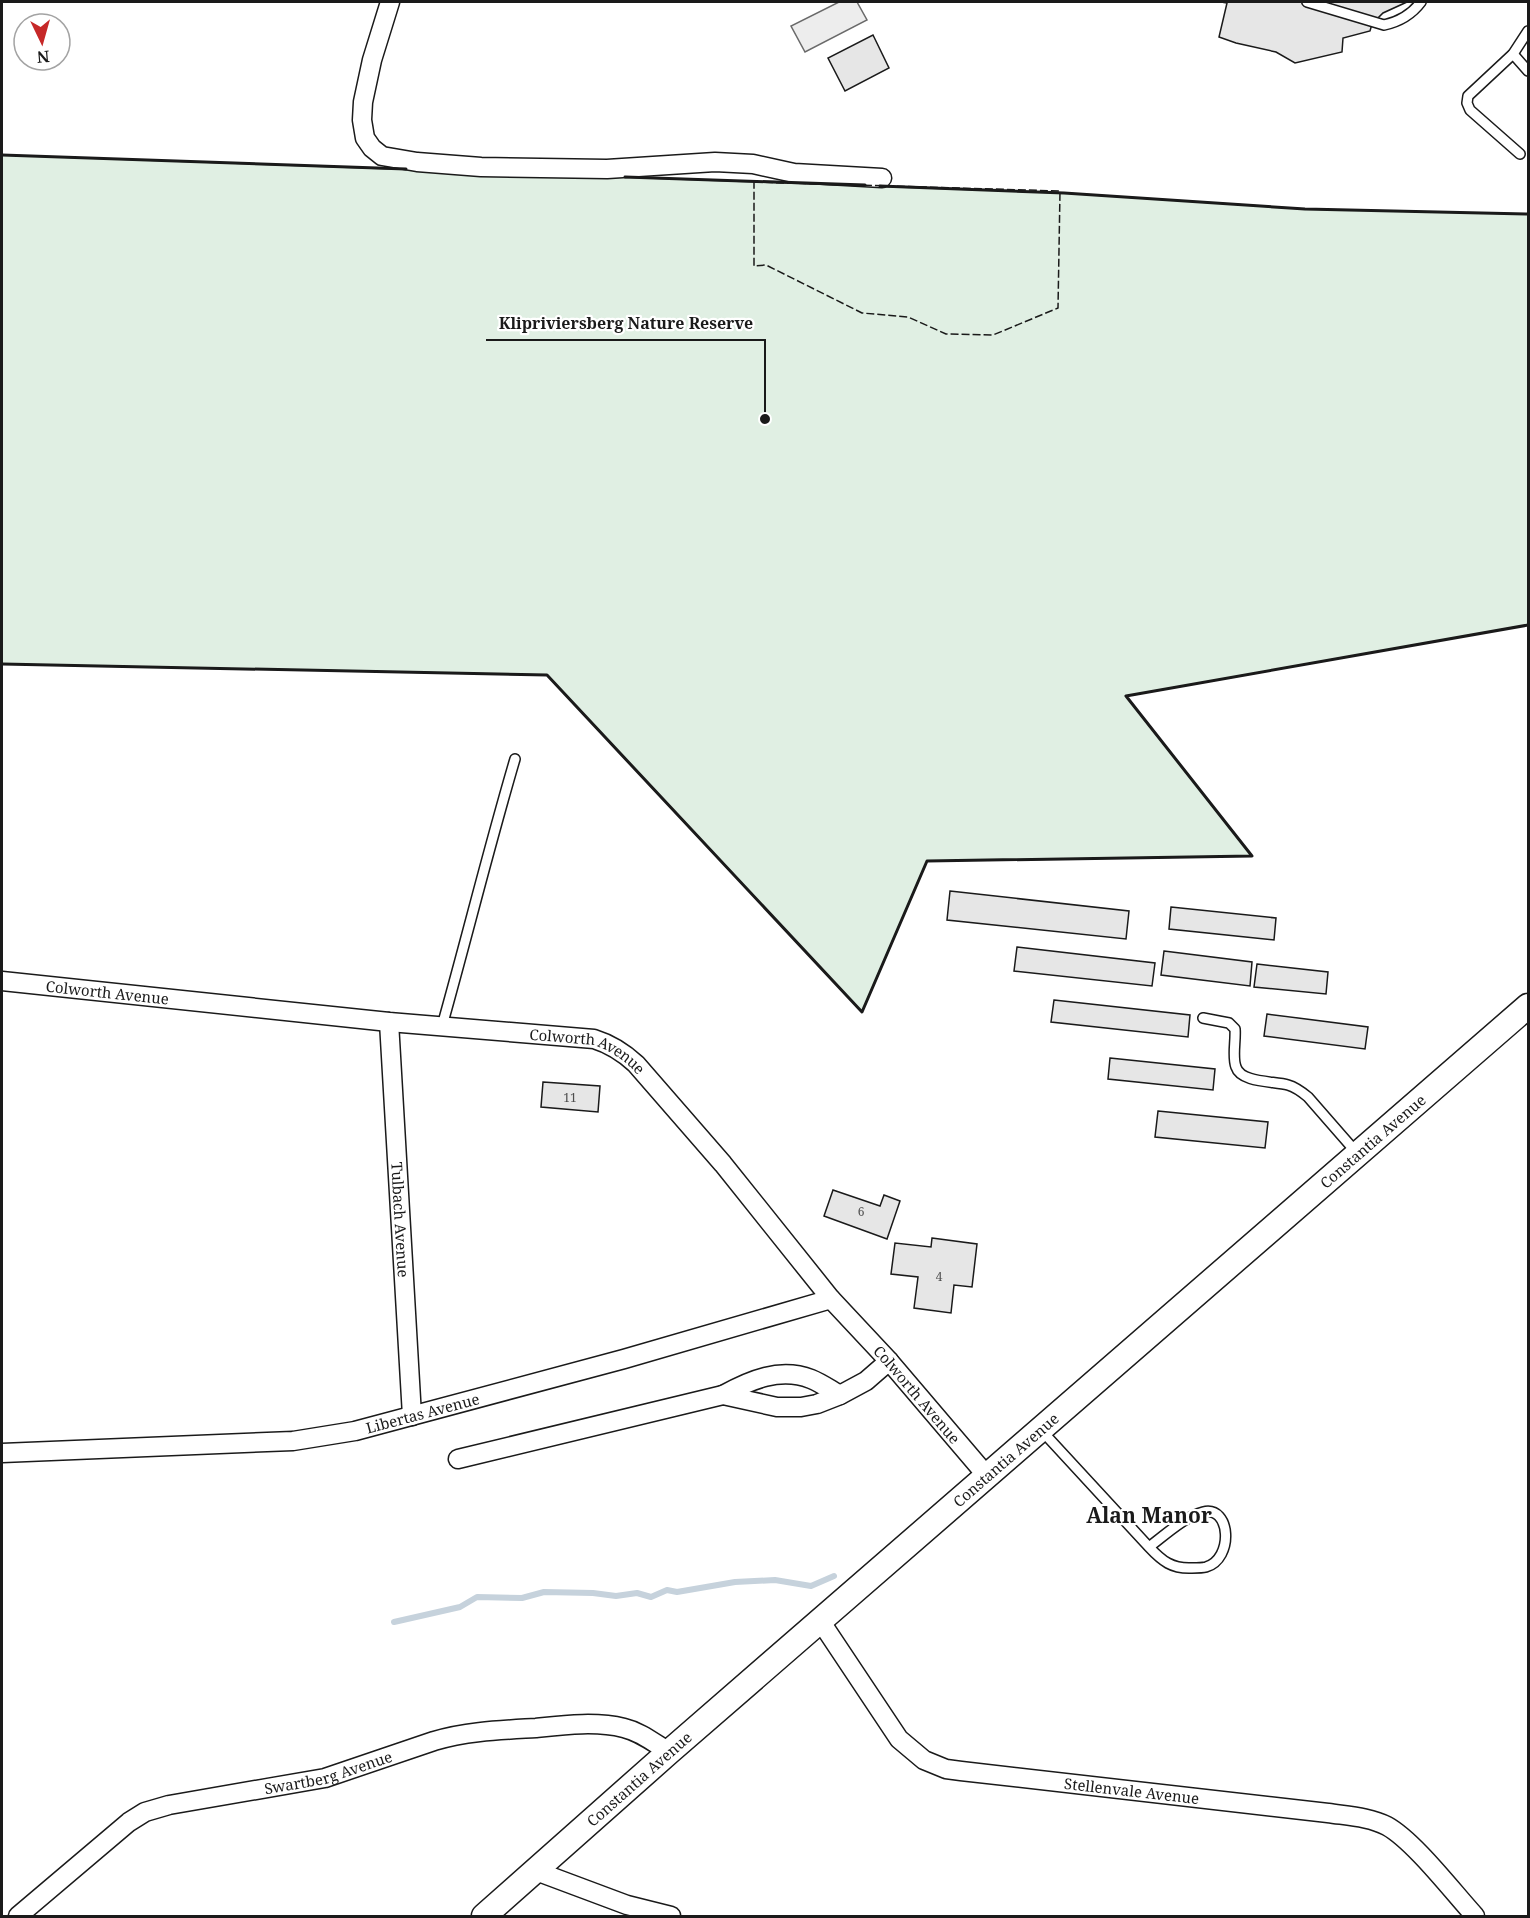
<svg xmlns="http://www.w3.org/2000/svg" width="1530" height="1918" font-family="'Noto Serif',serif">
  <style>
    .green { fill: #e0efe3; stroke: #6a6a6a; stroke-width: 1.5 }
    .parking { fill: #ededed; stroke: #6a6a6a; stroke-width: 1.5 }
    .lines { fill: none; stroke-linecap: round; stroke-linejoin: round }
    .stream { stroke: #c6d2dc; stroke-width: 6 }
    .building { fill: #e6e6e6; stroke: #1a1a1a; stroke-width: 1.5 }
    .lane-casing { stroke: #1a1a1a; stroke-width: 12 }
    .street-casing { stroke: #1a1a1a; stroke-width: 21 }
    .secondary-casing { stroke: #1a1a1a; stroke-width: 27 }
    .lane { stroke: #fff; stroke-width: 9 }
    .street { stroke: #fff; stroke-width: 18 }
    .secondary { stroke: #fff; stroke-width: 24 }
    .fence { stroke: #1a1a1a; stroke-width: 1.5; stroke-dasharray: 8 3; stroke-linecap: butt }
    .wall { stroke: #1a1a1a; stroke-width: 3 }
    .labels { text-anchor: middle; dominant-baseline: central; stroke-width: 4.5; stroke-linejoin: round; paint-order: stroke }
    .number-label { font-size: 12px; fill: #4d4d4d }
    .street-label { font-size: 15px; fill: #1a1a1a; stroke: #fff }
    .district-label { font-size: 21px; font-weight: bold; fill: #1a1a1a; stroke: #fff }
    .leader { fill: none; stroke: #1a1a1a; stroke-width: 2 }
    .callout-dot { fill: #1a1a1a; stroke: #fff; stroke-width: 2 }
    .callout-label { font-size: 16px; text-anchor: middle; font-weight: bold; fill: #1a1a1a; stroke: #fff; stroke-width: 4.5; stroke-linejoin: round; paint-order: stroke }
  </style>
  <rect width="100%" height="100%" fill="#fff"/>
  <path class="green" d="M2,155L1064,193L1305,209L1528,214V625L1126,696L1252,856L927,861L862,1012L547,675L2,664Z"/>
  <path class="parking" d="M839,2H857L867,20L805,52L791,26Z"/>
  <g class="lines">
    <path class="stream" d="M394,1622L460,1607L477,1597L522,1598L544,1592L593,1593L616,1596L637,1593L651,1597L667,1590L677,1592L735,1582L775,1580L811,1586L834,1576"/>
  </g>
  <g class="building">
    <path d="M1221,2H1407L1383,13L1372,24L1370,31L1343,38L1342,52L1295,63L1276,52L1236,43L1219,37L1227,3Z"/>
    <path d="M873,35L889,68L845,91L828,58Z"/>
    <path d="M950,891L1129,911L1126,939L947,920Z"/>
    <path d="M1171,907L1276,918L1274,940L1169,929Z"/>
    <path d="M1017,947L1155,963L1152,986L1014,971Z"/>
    <path d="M1164,951L1252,962L1250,986L1161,975Z"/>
    <path d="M1257,964L1328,972L1326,994L1254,987Z"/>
    <path d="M1054,1000L1190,1015L1188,1037L1051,1022Z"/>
    <path d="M1267,1014L1368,1027L1365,1049L1264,1036Z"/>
    <path d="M1110,1058L1215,1069L1213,1090L1108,1079Z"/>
    <path d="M543,1082L600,1086L598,1112L541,1107Z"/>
    <path d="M1158,1111L1268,1122L1265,1148L1155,1137Z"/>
    <path d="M833,1190L880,1206L884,1195L900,1201L887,1239L824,1216Z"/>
    <path d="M932,1238L977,1244L972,1287L954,1285L951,1313L914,1308L918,1277L891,1274L895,1243L931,1247Z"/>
  </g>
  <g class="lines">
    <g class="lane-casing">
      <g id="lane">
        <path d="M1307,2L1384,25C1398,22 1412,14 1421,2"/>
        <path d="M1513,54L1528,71"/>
        <path d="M1520,154L1470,110L1467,103L1468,96L1513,54L1528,31"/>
        <path d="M1203,1018L1229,1023L1235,1029C1236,1041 1232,1057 1236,1067C1241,1083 1274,1081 1288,1085C1295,1087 1302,1092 1308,1097L1356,1152"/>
        <path d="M442,1026C467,937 489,847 515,759"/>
        <path d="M1042,1431L1149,1547C1162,1561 1172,1569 1192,1568C1196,1568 1202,1568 1206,1567C1234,1559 1231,1505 1203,1512C1184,1517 1165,1535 1149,1547"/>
      </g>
    </g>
    <g class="street-casing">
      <g id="street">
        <path d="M390,2L372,60L363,102L362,120L365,138L372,148L382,156L417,162L481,167L607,169L715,162L753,164L794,173L882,178"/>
        <path id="s1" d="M2,981L389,1022L594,1039C610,1044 623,1052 636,1064L723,1164L831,1299L889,1361L987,1476"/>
        <path id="s2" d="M389,1022L412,1416"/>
        <path d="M723,1395C750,1380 780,1367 811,1379C821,1383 831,1390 840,1395"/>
        <path id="s3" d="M2,1453L293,1441L355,1431L624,1359L831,1299"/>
        <path d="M458,1459L723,1395L777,1407H801L817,1404L840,1395L866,1381L889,1361"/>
        <path id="s4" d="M821,1622L899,1739L924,1760L946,1769L961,1771L1328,1813C1348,1816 1370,1817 1387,1826C1414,1841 1453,1892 1475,1916"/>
        <path d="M536,1871L627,1905L671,1916"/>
        <path id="s5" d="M18,1916L129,1822L145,1812L169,1805L325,1778L434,1741C467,1731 502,1730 536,1728C564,1725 596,1721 624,1728C641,1732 654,1743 669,1752"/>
      </g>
    </g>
    <g class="secondary-casing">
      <g id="secondary">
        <path id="s6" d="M484,1916L669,1752L1528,1006"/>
      </g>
    </g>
    <use href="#lane" class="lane"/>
    <use href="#street" class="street"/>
    <use href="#secondary" class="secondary"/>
    <path class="fence" d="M754,182L1060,191L1058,308L993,335L946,334L908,317L862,313L766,265L754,266Z"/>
    <g class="wall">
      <path d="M2,155L406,169"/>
      <path d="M625,177L865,185"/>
      <path d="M880,186L1064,193L1305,209L1528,214"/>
      <path d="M2,664L547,675L862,1012L927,861L1252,856L1126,696L1528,625"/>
    </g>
  </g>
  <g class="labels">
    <g class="number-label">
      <text x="570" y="1097">11</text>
      <text x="861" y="1211">6</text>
      <text x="939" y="1276">4</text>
    </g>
    <g class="street-label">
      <text stroke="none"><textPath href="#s1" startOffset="106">Colworth Avenue</textPath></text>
      <text stroke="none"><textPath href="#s1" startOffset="592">Colworth Avenue</textPath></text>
      <text stroke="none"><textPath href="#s6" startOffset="1179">Constantia Avenue</textPath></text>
      <text stroke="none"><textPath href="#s2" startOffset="198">Tulbach Avenue</textPath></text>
      <text stroke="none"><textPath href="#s1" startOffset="1078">Colworth Avenue</textPath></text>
      <text stroke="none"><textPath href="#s3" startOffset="424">Libertas Avenue</textPath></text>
      <text stroke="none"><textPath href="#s6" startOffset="693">Constantia Avenue</textPath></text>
      <text stroke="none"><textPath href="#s5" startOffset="352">Swartberg Avenue</textPath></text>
      <text stroke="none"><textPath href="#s6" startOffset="207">Constantia Avenue</textPath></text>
      <text stroke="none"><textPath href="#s4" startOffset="384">Stellenvale Avenue</textPath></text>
    </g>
    <g class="district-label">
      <text x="1149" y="1515">Alan Manor</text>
    </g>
  </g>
  <path class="leader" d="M765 419L765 340H486"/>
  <circle class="callout-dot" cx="765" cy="419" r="6"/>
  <g class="callout-label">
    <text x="626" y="329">Klipriviersberg Nature Reserve</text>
  </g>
  <rect width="1530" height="1918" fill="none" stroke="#1a1a1a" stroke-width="6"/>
  <g transform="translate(42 42) rotate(175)"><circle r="28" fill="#ffffff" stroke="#a3a3a3" stroke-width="1.5"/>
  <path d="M0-4.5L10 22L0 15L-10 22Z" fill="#c62828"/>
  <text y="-9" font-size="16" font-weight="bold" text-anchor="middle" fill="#1a1a1a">N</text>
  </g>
</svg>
